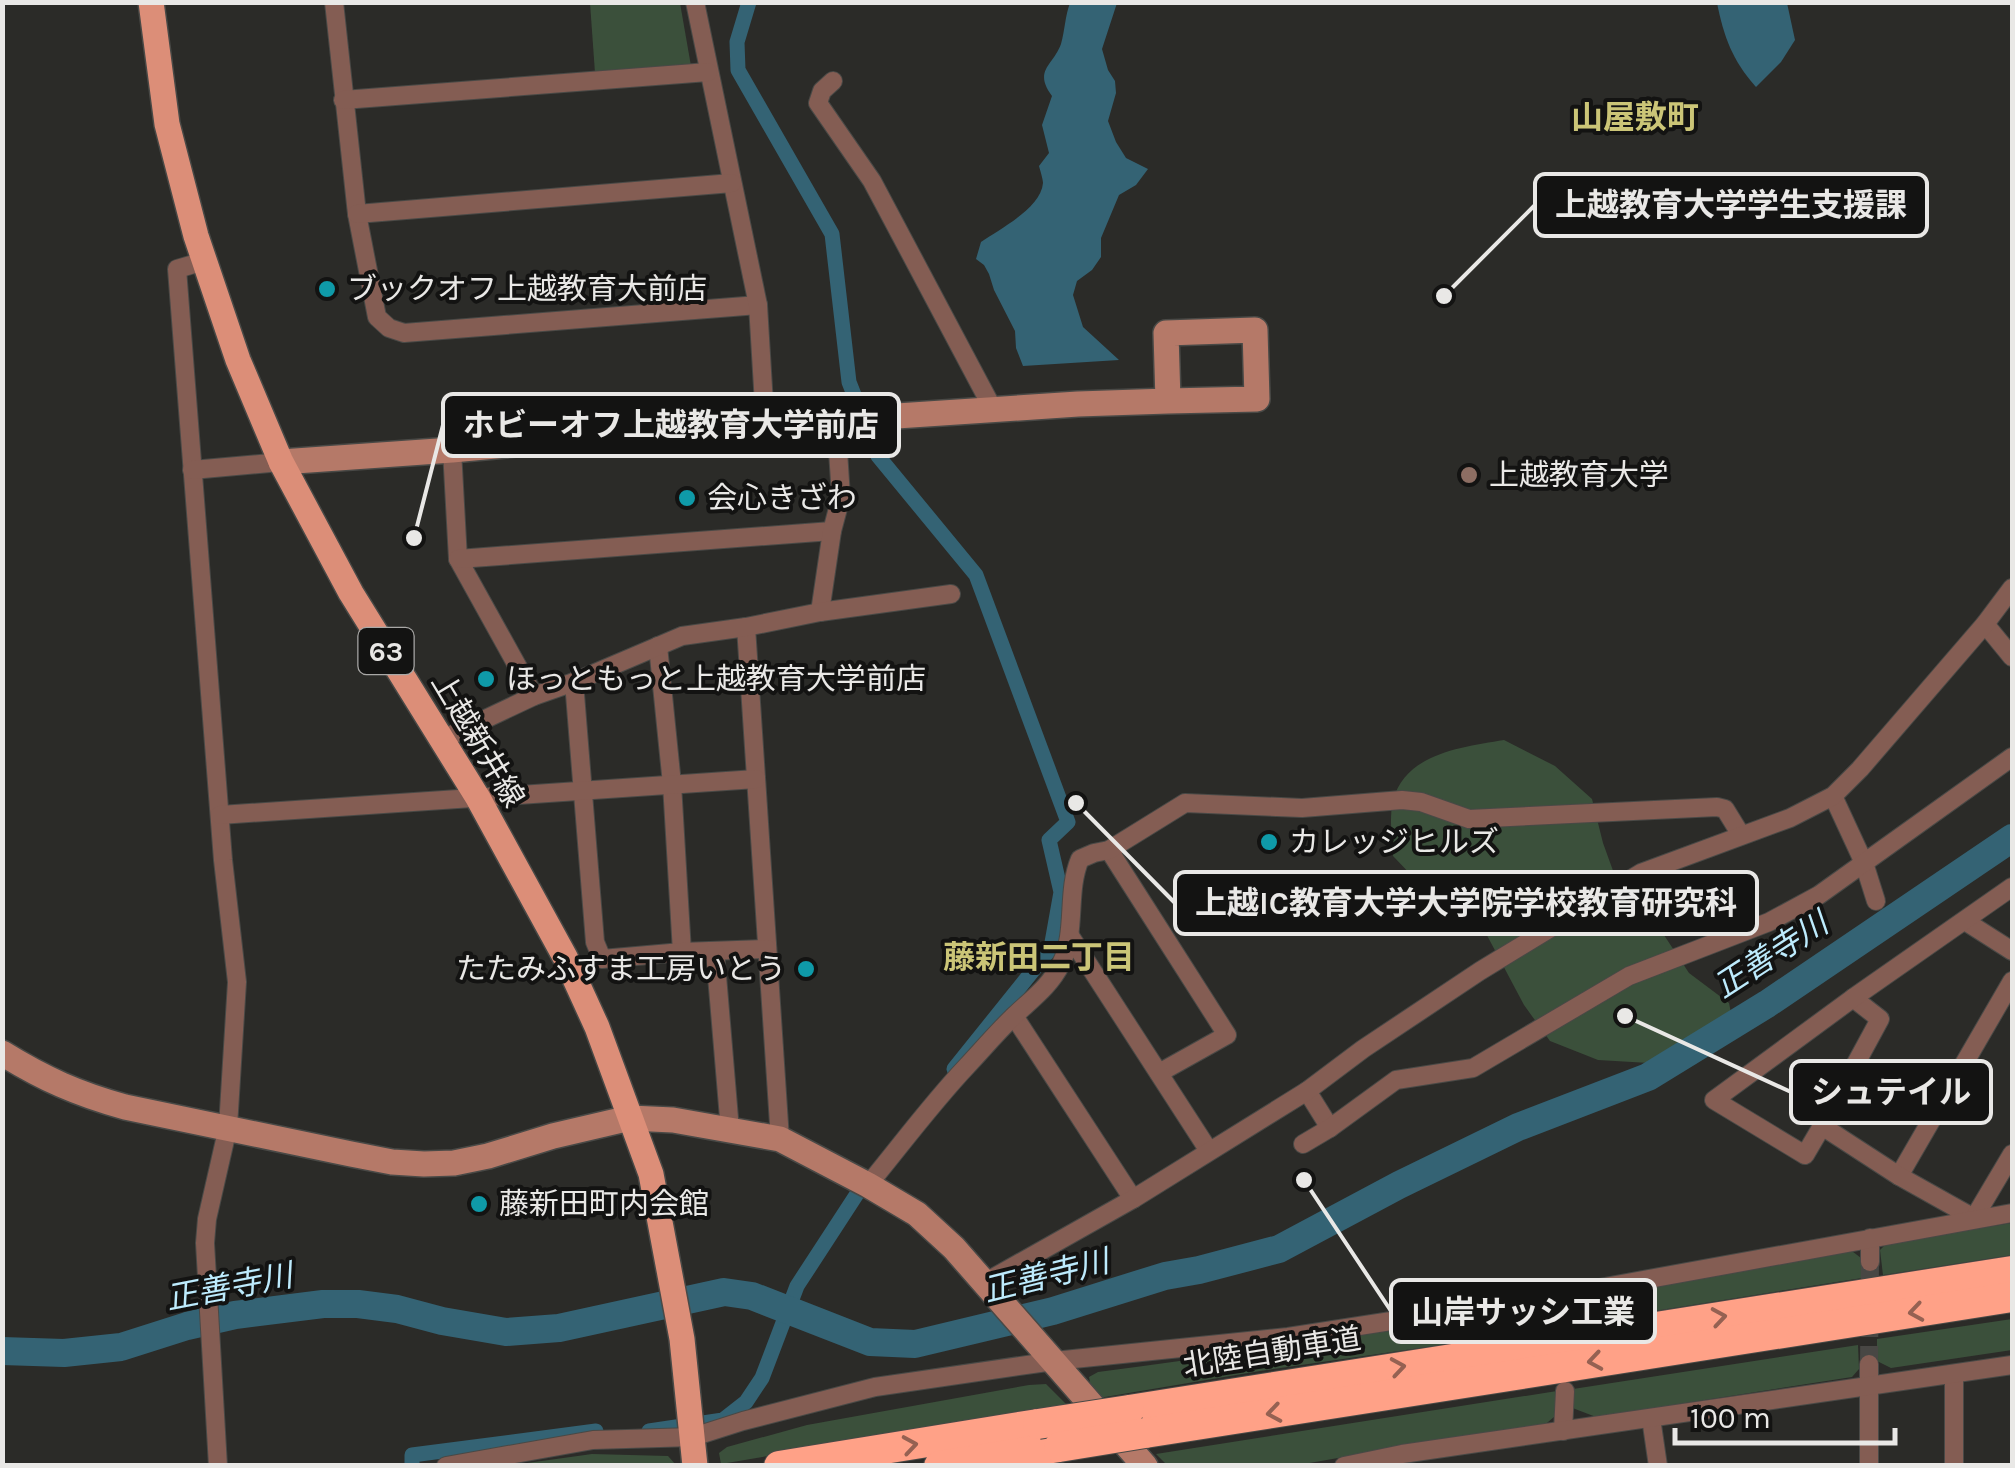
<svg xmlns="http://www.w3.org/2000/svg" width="2015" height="1468" font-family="Karla,'Noto Sans JP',sans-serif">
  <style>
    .green { fill: #3b503b }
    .water { fill: #346374 }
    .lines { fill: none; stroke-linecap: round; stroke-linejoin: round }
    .canal { stroke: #346374; stroke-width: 15 }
    .river { stroke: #346374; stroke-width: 28 }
    .street-tunnel { stroke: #484744; stroke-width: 18; stroke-dasharray: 18 9; stroke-linecap: butt }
    .street-casing { stroke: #494946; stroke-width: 20 }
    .secondary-casing { stroke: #494946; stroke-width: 28 }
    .primary-casing { stroke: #494946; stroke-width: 28 }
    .highway-casing { stroke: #494946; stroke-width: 32 }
    .street { stroke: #845d53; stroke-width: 18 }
    .secondary { stroke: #b57968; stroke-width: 25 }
    .primary { stroke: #dc8e78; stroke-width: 25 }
    .highway { stroke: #ffa187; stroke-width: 30 }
    .highway-bridge-casing { stroke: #494946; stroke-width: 32; stroke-linecap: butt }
    .highway-bridge { stroke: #ffa187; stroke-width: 30 }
    .oneway { stroke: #956152 }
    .culture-dot { fill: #0f9aa8; stroke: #131312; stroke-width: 4 }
    .education-dot { fill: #8d6e63; stroke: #131312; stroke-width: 4 }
    .labels { text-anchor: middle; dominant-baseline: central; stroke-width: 8; stroke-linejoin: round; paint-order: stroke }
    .shield { fill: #131312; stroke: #a9a8a6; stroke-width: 2.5 }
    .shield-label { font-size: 28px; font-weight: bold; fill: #e9e8e6 }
    .poi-label { font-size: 30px; fill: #e9e8e6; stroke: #131312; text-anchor: start }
    .street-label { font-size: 30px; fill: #e9e8e6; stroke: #131312 }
    .neighbourhood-label { font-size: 32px; font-weight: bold; fill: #cbc577; stroke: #131312 }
    .water-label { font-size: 32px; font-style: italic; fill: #bdebfd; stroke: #131312 }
    .leader { fill: none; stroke: #e9e8e6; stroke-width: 4 }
    .callout-dot { fill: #e9e8e6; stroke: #131312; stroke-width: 4 }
    .callout { fill: #131312; stroke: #e9e8e6; stroke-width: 4 }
    .callout-label { font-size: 32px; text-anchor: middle; font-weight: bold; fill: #e9e8e6 }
  </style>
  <rect width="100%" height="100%" fill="#2b2b28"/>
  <g class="green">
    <path d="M590,3H680L691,66L595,73Z"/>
    <path d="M1504,740L1555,766L1592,799L1603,843L1620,890L1660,929L1689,973L1729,1003L1732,1018L1730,1036L1698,1052L1649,1063L1598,1060L1550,1041L1524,1005L1473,909L1415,879L1393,856C1392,839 1389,818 1393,801C1405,753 1463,747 1504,740Z"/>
    <path d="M2012,1223V1255L1883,1275L1880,1250L1887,1243Z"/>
    <path d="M1848,1248L1861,1258L1862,1278L1579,1323L1580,1297Z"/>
    <path d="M1535,1303H1549L1560,1307L1559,1328L1260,1371L1093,1399L1089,1377L1098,1372C1244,1352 1391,1335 1535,1303Z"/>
    <path d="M2012,1319V1350L1891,1368L1877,1361V1339Z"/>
    <path d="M1858,1345L1859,1369L1852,1377L1596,1417L1570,1407L1573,1389Z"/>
    <path d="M1046,1384L1067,1405L721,1464L719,1453L727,1447L807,1425L1029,1385Z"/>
    <path d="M1557,1391L1554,1417L1542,1427L1384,1450L1298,1465H1167L1156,1454Z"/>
    <path d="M592,1454L668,1456L676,1465H513Z"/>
  </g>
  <g class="water">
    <path d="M1070,3H1117L1102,49L1108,70L1115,81L1116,93L1108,121L1116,142L1126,158L1148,169L1136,185L1119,195L1101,238V257L1092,270L1077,281L1073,295L1083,327L1119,360L1023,366L1016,348L1015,331L994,290L989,274L984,265L976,259L981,242C1000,229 1041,208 1043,183C1043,179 1040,170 1039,166L1049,153L1042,125L1052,96C1033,70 1053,66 1061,44C1065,30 1065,16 1070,3Z"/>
    <path d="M1717,3H1787L1795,40L1781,62L1756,87C1732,60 1724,37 1717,3Z"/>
  </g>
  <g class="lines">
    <g class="canal">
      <path d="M749,2L737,42L738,70L832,234L849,382L878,456L976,575L1068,822L1049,840L1061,892L1051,948L954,1069"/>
      <path d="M649,1431L723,1420L746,1402L762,1378L797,1286L868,1177"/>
      <path d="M412,1466V1455L596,1431"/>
    </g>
    <path class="river" d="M2,1351L64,1353L121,1347L187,1326L235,1315L323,1304H358L397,1309L442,1321L506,1332L559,1328L724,1292L752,1296L870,1342L915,1344L1053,1311L1165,1276L1199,1270L1279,1249L1399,1185L1518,1127L1648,1077L1767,1004L2012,838"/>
    <path class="street-tunnel" d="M1869,1364L1870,1262"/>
    <g class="street-casing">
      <g id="street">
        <path d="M334,2L357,214L377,317L389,328L404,333L758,305"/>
        <path d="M695,2L758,305L765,421"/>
        <path d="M833,81L822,91L818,103L872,181L993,409"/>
        <path d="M343,100L708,72"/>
        <path d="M357,214L732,183"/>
        <path d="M204,261L177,269L223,860L237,982L228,1127L207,1219L205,1243L218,1466"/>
        <path d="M452,450L458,559L534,696"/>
        <path d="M192,470L281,462"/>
        <path d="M458,559L832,531"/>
        <path d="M820,612L832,531L841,497L836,420"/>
        <path d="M1985,624L2012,657"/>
        <path d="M746,627L780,1139"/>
        <path d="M658,646L672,784L682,952"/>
        <path d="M574,682L595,942L602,959L682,952L767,949"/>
        <path d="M441,740L534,696L574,682L682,636L746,627L820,612L951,594"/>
        <path d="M1833,796L1864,863L1876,901"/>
        <path d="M220,815L756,779"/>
        <path d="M1109,850L1227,1035L1159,1073"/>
        <path d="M1965,921L2012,951"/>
        <path d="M1070,936L1209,1151"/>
        <path d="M715,952L730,1130"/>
        <path d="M1014,1016L1133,1199"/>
        <path d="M1307,1091L1330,1128"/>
        <path d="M1822,1126L1880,1019L1853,998"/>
        <path d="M1303,1144L1330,1128L1396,1080L1473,1068L1629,976L1769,922L1819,895L2012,757"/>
        <path d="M1899,1176L2012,981"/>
        <path d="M868,1185C901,1145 932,1103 967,1066C983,1049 998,1031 1015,1015C1032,999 1050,986 1061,964C1077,931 1066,892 1080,859L1094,853L1109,850L1185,803L1302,808L1402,800L1421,802L1469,819L1717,807L1725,809L1741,835"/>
        <path d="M1974,1218L1899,1176L1822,1126L1805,1155L1714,1100L1853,998L2012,887"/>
        <path d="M1974,1218L2012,1154"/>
        <path d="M1870,1238V1262"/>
        <path d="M984,1283L1133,1199L1307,1091L1363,1049L1480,971L1641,873L1790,818L1833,796L1860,769L1985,624L2012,588"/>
        <path d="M1570,1313L1572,1293"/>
        <path d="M1869,1364V1466"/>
        <path d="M1954,1374V1466"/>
        <path d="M1651,1418L1658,1466"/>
        <path d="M1563,1431L1565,1391"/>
        <path d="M446,1466L593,1440L693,1437L743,1421L875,1387L1054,1361L1288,1337L1572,1293L2012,1213"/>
        <path d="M1344,1466L1402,1454L2012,1365"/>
      </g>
    </g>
    <g class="secondary-casing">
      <g id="secondary">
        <path d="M281,462L452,450L765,421L836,420L1078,404L1168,401L1166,333L1255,330L1257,399L1168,401"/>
        <path d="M2,1053C44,1079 78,1094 125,1107L351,1154L392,1162L424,1164L454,1163L488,1156L553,1136L630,1118L673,1120L780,1139L868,1185L917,1214L954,1248L1145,1466"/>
      </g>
    </g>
    <g class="primary-casing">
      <path id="primary" d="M151,2L167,124L196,236L238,360L281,462L351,593L478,798L565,957L597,1027L651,1174L682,1339L695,1466"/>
    </g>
    <g class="highway-casing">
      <g id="highway">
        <path d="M1129,1410L2012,1271"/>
        <path d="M1145,1433L2012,1297"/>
        <path d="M779,1466L1038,1424"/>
        <path d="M939,1466L1059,1447"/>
      </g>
    </g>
    <use href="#street" class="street"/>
    <use href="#secondary" class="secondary"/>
    <use href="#primary" class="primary"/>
    <use href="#highway" class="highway"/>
    <g class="highway-bridge-casing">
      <g id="highway-bridge">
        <path d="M1038,1424L1129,1410"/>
        <path d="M1059,1447L1145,1433"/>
      </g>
    </g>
    <use href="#highway-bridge" class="highway-bridge"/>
  </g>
  <defs><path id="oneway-chevron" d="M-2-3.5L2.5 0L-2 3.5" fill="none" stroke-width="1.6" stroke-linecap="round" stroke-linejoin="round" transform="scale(2.5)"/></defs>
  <g class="oneway">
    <use href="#oneway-chevron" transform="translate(1916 1312) rotate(171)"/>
    <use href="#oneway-chevron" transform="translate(1719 1317) rotate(-9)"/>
    <use href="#oneway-chevron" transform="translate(1595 1361) rotate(171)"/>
    <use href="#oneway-chevron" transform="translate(1398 1367) rotate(-9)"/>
    <use href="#oneway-chevron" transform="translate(1274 1413) rotate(171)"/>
    <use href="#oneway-chevron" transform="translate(910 1445) rotate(-9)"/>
  </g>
  <g class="culture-dot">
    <circle cx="327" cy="289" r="10"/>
    <circle cx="687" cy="498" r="10"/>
    <circle cx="486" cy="679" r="10"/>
    <circle cx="1269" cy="842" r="10"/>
    <circle cx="806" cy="969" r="10"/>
    <circle cx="479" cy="1204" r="10"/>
  </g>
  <circle class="education-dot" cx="1469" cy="475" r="10"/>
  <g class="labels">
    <rect class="shield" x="358.5" y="628" width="55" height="46" rx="8"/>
    <g class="shield-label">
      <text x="386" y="651">63</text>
    </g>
    <g class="poi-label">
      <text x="347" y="289">ブックオフ上越教育大前店</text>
      <text x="1489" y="475">上越教育大学</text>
      <text x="707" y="498">会心きざわ</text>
      <text x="506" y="679">ほっともっと上越教育大学前店</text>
      <text x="1289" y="842">カレッジヒルズ</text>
      <text x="786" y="969" text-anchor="end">たたみふすま工房いとう</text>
      <text x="499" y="1204">藤新田町内会館</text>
    </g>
    <g class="street-label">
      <text transform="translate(478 740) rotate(59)">上越新井線</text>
      <text transform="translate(1272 1352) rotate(-9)">北陸自動車道</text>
    </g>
    <g class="neighbourhood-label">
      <text x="1635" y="117">山屋敷町</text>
      <text x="1039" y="957">藤新田二丁目</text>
    </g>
    <g class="water-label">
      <text transform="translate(1771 955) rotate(-33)">正善寺川</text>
      <text transform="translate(1046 1276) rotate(-14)">正善寺川</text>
      <text transform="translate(229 1287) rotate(-11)">正善寺川</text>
    </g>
  </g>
  <path class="leader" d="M1444 296L1535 205M414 538L443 425M1076 803L1175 903M1625 1016L1791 1092M1304 1180L1391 1311"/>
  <g class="callout-dot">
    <circle cx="1444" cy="296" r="10"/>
    <circle cx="414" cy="538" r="10"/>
    <circle cx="1076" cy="803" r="10"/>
    <circle cx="1625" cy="1016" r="10"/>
    <circle cx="1304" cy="1180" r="10"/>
  </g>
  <g class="callout">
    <rect x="1535" y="174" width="392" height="62" rx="10"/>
    <rect x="443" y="394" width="456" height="62" rx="10"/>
    <rect x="1175" y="872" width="582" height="62" rx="10"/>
    <rect x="1791" y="1061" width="200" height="62" rx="10"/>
    <rect x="1391" y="1280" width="264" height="62" rx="10"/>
  </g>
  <g class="callout-label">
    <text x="1731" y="216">上越教育大学学生支援課</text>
    <text x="671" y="436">ホビーオフ上越教育大学前店</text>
    <text x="1466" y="914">上越IC教育大学大学院学校教育研究科</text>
    <text x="1891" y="1103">シュテイル</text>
    <text x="1523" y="1323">山岸サッシ工業</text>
  </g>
  <rect width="2015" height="1468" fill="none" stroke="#e9e8e6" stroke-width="10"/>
  <path d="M1675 1428v15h220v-15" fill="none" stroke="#e9e8e6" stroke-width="5"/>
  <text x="1690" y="1428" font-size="30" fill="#e9e8e6" stroke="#131312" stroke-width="8" paint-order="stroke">100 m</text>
</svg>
